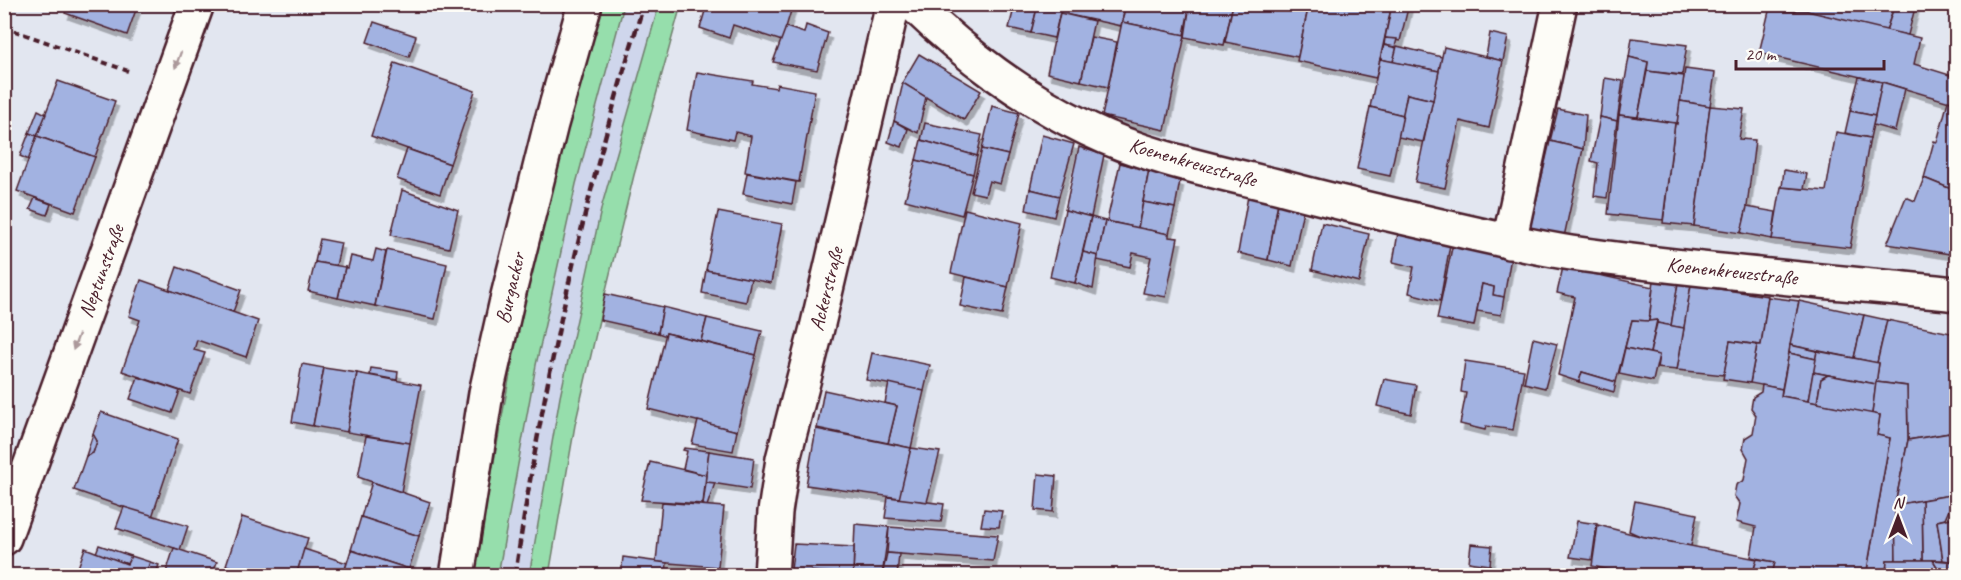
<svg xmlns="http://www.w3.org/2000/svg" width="1961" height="580" font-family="Caveat,sans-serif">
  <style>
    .built { fill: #cfd6ec }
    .green { fill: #96deac; stroke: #707e6c; stroke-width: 1.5 }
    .building { fill: #a2b2e1; stroke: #4a1f2b; stroke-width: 1.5; filter: url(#shadow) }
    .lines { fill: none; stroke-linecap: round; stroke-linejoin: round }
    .minor-casing { stroke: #4a1f2b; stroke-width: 38 }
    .path { stroke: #4a1f2b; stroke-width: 4; stroke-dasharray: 6 4.5; stroke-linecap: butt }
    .minor { stroke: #fdfcf7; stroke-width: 33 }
    .rail { stroke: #4a1f2b; stroke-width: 4.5; stroke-dasharray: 9 4.5; stroke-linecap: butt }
    .oneway { fill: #ac999b }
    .labels { text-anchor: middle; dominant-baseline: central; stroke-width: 6; stroke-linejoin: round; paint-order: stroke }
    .street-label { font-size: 21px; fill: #4a1f2b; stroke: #fdfcf7 }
  </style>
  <defs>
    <filter id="shadow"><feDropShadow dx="3.5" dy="6" stdDeviation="0" flood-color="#0004"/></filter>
  </defs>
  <rect width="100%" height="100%" fill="#e2e6f0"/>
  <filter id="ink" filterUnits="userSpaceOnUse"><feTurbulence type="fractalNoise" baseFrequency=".0167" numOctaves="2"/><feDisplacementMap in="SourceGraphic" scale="12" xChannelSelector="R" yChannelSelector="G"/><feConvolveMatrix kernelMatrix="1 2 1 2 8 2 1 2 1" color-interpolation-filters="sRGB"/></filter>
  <g filter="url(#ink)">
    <path class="built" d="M624,5H659L602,205L560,397L529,575L498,576L536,365L576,184Z"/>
    <g class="green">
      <path d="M603,5H624L576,184L536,365L498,575L474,576C491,477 508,378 529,281C549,187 576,96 603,5Z"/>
      <path d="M659,5H681L634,175L605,294L575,425L549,575L529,576L560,397L602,205Z"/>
    </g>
    <g class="building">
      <path d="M68,4H138L127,35L65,13Z"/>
      <path d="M707,4H793L782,41L733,25L729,38L700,28Z"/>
      <path d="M1015,4H1038L1031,33L1009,28Z"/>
      <path d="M1038,4H1062L1054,38L1031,33Z"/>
      <path d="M1062,4H1126L1121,26L1060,13Z"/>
      <path d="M1126,4H1190L1184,35L1122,22Z"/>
      <path d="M1190,4H1233L1224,45L1185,37Z"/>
      <path d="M1233,4H1309L1298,57L1225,42Z"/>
      <path d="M1309,4H1392L1376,78L1297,61Z"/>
      <path d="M1392,4H1409L1400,41L1385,38Z"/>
      <path d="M1770,4H1889L1894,6L1886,31L1807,11H1769Z"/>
      <path d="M1895,4H1916L1908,35L1886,31Z"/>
      <path d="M1769,11H1807L1920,38L1914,64L1956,77V104L1882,82L1759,53Z"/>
      <path d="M1060,13L1094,21L1081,81L1047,73Z"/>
      <path d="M374,22L416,36L409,57L367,42Z"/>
      <path d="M1122,22L1185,35L1165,130L1102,116Z"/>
      <path d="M806,25L828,33L817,70L773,62L786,27L804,33Z"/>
      <path d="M1490,33L1508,37L1503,61L1486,57Z"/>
      <path d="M1091,37L1117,42L1108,87L1081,81Z"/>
      <path d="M1385,38L1397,39L1395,47L1384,45Z"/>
      <path d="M1632,38L1687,45L1682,75L1647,71L1648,62L1629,57Z"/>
      <path d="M1384,45L1397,48L1393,62L1380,59Z"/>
      <path d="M1397,46L1442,57L1439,71L1393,62Z"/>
      <path d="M1444,47L1503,61L1489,128L1460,121L1445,188L1415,182Z"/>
      <path d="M919,54L981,91L964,120L902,83Z"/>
      <path d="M1629,57L1648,62L1638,117L1619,115Z"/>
      <path d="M1380,59L1439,71L1433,100L1407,94L1403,115L1370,107Z"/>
      <path d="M395,63L475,91L450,164L371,136Z"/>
      <path d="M1685,69L1715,73L1710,106L1680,101Z"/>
      <path d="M1647,71L1684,76L1677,124L1638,117Z"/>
      <path d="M697,72L753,81L752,84L776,88L777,84L815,91L799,182L745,172L751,136L735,132L733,140L687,130Z"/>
      <path d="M1859,77L1882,82L1875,116L1850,111Z"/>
      <path d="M1605,78L1623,81L1617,121L1600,117Z"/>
      <path d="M58,81L115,101L95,157L37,136Z"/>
      <path d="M1882,82L1905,89L1895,131L1873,125Z"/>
      <path d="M903,83L926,97L918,133L894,121Z"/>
      <path d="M1407,94L1433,100L1423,142L1398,137Z"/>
      <path d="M1680,101L1710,106L1694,226L1663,223L1675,123L1677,124Z"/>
      <path d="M1948,101L1956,104V191L1924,178L1934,141L1937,142Z"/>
      <path d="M992,106L1019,113L1008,155L982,149Z"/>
      <path d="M1710,106L1744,109L1739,139L1755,140L1747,207L1741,233L1694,226Z"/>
      <path d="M1370,107L1403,115L1390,176L1357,169Z"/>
      <path d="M1558,109L1586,115L1583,149L1550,141Z"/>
      <path d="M38,110L46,114L37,136L29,133Z"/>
      <path d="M1850,111L1875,116L1870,138L1845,133Z"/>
      <path d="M1619,115L1675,123L1663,220L1608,214Z"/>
      <path d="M1600,117L1617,121L1607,198L1594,196L1598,163L1591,161Z"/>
      <path d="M894,121L908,129L902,147L888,142Z"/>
      <path d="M925,123L982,135L977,156L921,140Z"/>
      <path d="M1836,132L1870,138L1850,248L1772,239L1781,187L1826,191Z"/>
      <path d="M29,133L37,136L29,160L20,156Z"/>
      <path d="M1042,135L1074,144L1059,196L1030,189Z"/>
      <path d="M37,136L95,157L75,212L17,191Z"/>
      <path d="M921,140L977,156L973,174L916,160Z"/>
      <path d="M1550,141L1583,149L1564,237L1530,228Z"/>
      <path d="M1079,147L1104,155L1091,217L1065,210Z"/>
      <path d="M407,149L450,164L440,194L397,179Z"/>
      <path d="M982,149L1008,155L1000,184L989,181L985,195L971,192Z"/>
      <path d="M916,160L973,174L962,215L905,200Z"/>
      <path d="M1120,163L1149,170L1138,228L1107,221Z"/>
      <path d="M1149,170L1180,181L1175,208L1143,202Z"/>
      <path d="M1784,170L1807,174L1804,189L1782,187Z"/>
      <path d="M747,173L796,182L792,204L743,194Z"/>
      <path d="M1924,178L1956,191V255L1887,244L1906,197L1915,201Z"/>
      <path d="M1030,189L1059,196L1054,217L1026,210Z"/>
      <path d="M402,190L458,210L449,248L391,235Z"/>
      <path d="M1248,196L1278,203L1268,260L1238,253Z"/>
      <path d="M35,198L51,204L47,215L30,209Z"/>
      <path d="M1143,202L1175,208L1169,234L1138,228Z"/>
      <path d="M1278,203L1303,210L1292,266L1268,260Z"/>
      <path d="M1747,207L1776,212L1772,239L1741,233Z"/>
      <path d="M965,209L1022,223L1008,287L951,273Z"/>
      <path d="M1065,210L1091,217L1075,283L1050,277Z"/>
      <path d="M718,212L782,224L771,283L706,270Z"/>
      <path d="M1091,217L1105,221L1098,256L1083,252Z"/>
      <path d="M1105,221L1169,234V237L1178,238L1166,297L1143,293L1151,257L1133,253L1130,267L1097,260Z"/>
      <path d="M1322,223L1369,234L1359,282L1312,270Z"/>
      <path d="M1398,233L1450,245L1440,301L1409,293L1414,267L1393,262Z"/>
      <path d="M320,239L341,243L336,266L315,262Z"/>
      <path d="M1453,243L1511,257L1504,297L1493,295L1494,287L1482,284L1474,326L1437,319Z"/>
      <path d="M376,249L386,252L375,306L338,298L345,267L348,268L351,256L373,261Z"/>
      <path d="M387,250L447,264L435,319L375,306Z"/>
      <path d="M1083,252L1098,256L1093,289L1075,283Z"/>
      <path d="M315,262L345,267L338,298L308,291Z"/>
      <path d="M177,267L241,290L233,312L169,290Z"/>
      <path d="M1563,267L1653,287L1649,321L1632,320L1616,382L1582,372L1579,382L1558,375L1575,297L1557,293Z"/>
      <path d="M706,270L751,279L746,302L702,293Z"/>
      <path d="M966,277L1008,287L1002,315L960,306Z"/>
      <path d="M141,280L258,321L246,357L197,340L194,350L205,353L190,394L122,371L140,320L129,316Z"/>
      <path d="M1654,280L1678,283L1671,326L1657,323V320L1649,321Z"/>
      <path d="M1678,283L1691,285L1684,328L1671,326Z"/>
      <path d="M1482,284L1494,287L1493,295L1504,297L1501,315L1477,311Z"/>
      <path d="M1691,285L1768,296L1761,345L1730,341L1724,375L1677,370Z"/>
      <path d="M605,294L663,307L658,333L600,320Z"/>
      <path d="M1768,297L1799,301L1782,389L1750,383L1757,345H1761Z"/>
      <path d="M1799,301L1864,315L1854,358L1790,345Z"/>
      <path d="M663,307L707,318L701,341L666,333V336L658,333Z"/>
      <path d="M1864,315L1887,320L1877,363L1854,358Z"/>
      <path d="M707,318L762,331L756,355L701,341Z"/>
      <path d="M1632,320L1649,321L1657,320L1650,353L1625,348Z"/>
      <path d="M1887,320L1956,334V432L1908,440L1907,386L1876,382L1879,363H1877Z"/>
      <path d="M1657,323L1684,328L1677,370L1657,368L1659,355L1650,353Z"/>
      <path d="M666,333L756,355L737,431L648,409Z"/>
      <path d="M1533,338L1557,344L1545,388L1524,383Z"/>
      <path d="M1730,341L1757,345L1750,383L1723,379Z"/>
      <path d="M1790,345L1817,351L1816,359L1789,353Z"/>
      <path d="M1625,348L1659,355L1653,381L1619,374Z"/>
      <path d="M1817,351L1879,363L1876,384L1813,372Z"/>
      <path d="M872,353L930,365L924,391L866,380Z"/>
      <path d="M1789,353L1816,359L1808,401L1781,396Z"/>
      <path d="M1465,361L1524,370L1513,430L1486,426L1485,430L1460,424L1466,393L1461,392Z"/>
      <path d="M302,364L324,368L313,426L292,422Z"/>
      <path d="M324,368L357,373L347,432L313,426Z"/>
      <path d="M371,368L398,372L397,380L370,375Z"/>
      <path d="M1582,372L1616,382L1614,392L1579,382Z"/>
      <path d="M1813,372L1828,375L1821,379L1817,403L1808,401Z"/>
      <path d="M357,373L421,385L410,443L347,432Z"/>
      <path d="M1828,375L1876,384L1872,414L1817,403L1821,379Z"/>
      <path d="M138,377L180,391L172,413L130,399Z"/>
      <path d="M1384,379L1416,385L1411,414L1377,406Z"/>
      <path d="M1876,382L1907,386L1908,440L1895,505L1896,560H1887L1886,576H1866L1890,438L1877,435L1880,415L1872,414Z"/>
      <path d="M889,383L924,391L911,448L888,443L897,406L885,403Z"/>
      <path d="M1762,385L1782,389L1781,396L1880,415L1877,435L1890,438L1866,576H1779L1772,574L1775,562L1751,557L1756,527L1736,522L1740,504L1734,496L1736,485L1744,480L1748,458L1743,449L1745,438L1753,433L1756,415L1751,408L1753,397L1761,392Z"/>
      <path d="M824,390L897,406L888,443L817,428Z"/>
      <path d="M101,412L178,439L152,517L74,490L86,456L93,453L97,441L93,434Z"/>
      <path d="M698,421L737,431L733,451L692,444Z"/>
      <path d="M816,429L911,448L900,498L806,485Z"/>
      <path d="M1956,432V494L1895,505L1908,440Z"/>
      <path d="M93,434L97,441L93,453L86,456Z"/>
      <path d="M366,436L410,443L401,492L358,477Z"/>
      <path d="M684,448L709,451L706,475L683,469L687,451L683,450Z"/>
      <path d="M911,448L940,452L927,502L899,499Z"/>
      <path d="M709,451L754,458L750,489L705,482Z"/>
      <path d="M650,462L706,475L703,504L641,500Z"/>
      <path d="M1038,474L1056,476L1053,512L1035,510Z"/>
      <path d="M372,482L430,502L419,536L361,517Z"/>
      <path d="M706,482L715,483L707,506L703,505Z"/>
      <path d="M1956,494L1945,519L1937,521L1943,560H1923L1922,500Z"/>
      <path d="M888,497L944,504L941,522L885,518Z"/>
      <path d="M1922,500L1923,560H1896L1895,505Z"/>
      <path d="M1635,501L1697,514L1691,546L1640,536L1629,531Z"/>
      <path d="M662,502L724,507L718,567L656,562Z"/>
      <path d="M124,507L188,526L180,550L116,528Z"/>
      <path d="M984,509L1002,511L999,527L981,526Z"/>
      <path d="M242,517L308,538L296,576H255L226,565Z"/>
      <path d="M361,517L419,536L409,569L351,550Z"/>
      <path d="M1956,517V562L1943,560L1937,521Z"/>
      <path d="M1577,521L1597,524L1592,560L1570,557Z"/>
      <path d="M855,524L889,527L882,576L853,574Z"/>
      <path d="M1598,525L1640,536L1757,559L1752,576H1637L1592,566Z"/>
      <path d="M889,527L998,535L993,561L887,553Z"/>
      <path d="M794,544L854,547L853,574L791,570Z"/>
      <path d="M1471,544L1492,546L1490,565L1469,562Z"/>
      <path d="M99,545L131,556L127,564L96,553Z"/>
      <path d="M85,548L127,564L131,556L150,562L145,576H75Z"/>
      <path d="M174,548L217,562L212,576H173L166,573Z"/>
      <path d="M304,549L347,563L343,576H296Z"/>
      <path d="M351,550L409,569L407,576H343Z"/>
      <path d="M887,553L899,554L897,576H882Z"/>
      <path d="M623,557L667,563L666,576H621Z"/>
      <path d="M1757,559L1775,562L1772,574L1779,576H1752Z"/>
      <path d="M1887,560H1933L1941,573L1939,576H1886Z"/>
      <path d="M1933,560L1956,562V573H1941Z"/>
      <path d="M150,562L159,565L155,576H145Z"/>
    </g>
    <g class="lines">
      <g class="minor-casing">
        <g id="minor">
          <path d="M913,4C968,57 1020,96 1088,129C1147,158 1221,172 1284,188C1336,202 1388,214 1441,226C1484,236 1527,246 1571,253C1699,271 1828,281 1956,294"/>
          <path d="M1509,242L1560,4"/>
          <path d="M4,538L197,4"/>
          <path d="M457,576L486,393L508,296L551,124L585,4"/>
          <path d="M771,576L775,512L783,459L817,328L893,4"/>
        </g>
      </g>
      <path class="path" d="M4,27L128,71"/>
      <use href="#minor" class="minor"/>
      <path class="rail" d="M515,576C543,382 585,191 644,4"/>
    </g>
    <defs><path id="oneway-solid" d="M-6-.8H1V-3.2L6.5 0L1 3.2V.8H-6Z" transform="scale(1.5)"/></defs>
    <g class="oneway">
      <use href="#oneway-solid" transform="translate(178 60) rotate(110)"/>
      <use href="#oneway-solid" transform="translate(76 342) rotate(110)"/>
    </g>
  </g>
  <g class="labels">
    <g class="street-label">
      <text transform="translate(1193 162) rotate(16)">Koenenkreuzstraße</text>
      <text transform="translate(101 271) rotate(-70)">Neptunstraße</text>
      <text transform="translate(1732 271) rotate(6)">Koenenkreuzstraße</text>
      <text transform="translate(510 288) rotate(-77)">Burgacker</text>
      <text transform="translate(826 289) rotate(-76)">Ackerstraße</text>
    </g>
  </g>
  <rect width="1961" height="580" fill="none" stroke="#fdfcf7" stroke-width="24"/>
  <rect x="12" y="12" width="1937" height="556" fill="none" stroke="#4a1f2b" stroke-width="2" filter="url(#ink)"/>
  <g transform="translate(1898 517)" stroke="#fdfcf7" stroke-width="4.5" paint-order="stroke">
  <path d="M0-4.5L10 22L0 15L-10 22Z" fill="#4a1f2b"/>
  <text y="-9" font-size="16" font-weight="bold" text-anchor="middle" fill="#4a1f2b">N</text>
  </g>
  <path d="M1736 60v9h148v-9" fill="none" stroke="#4a1f2b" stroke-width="3"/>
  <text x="1745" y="60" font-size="18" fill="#4a1f2b" stroke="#fdfcf7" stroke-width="4.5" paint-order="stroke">20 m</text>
</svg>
